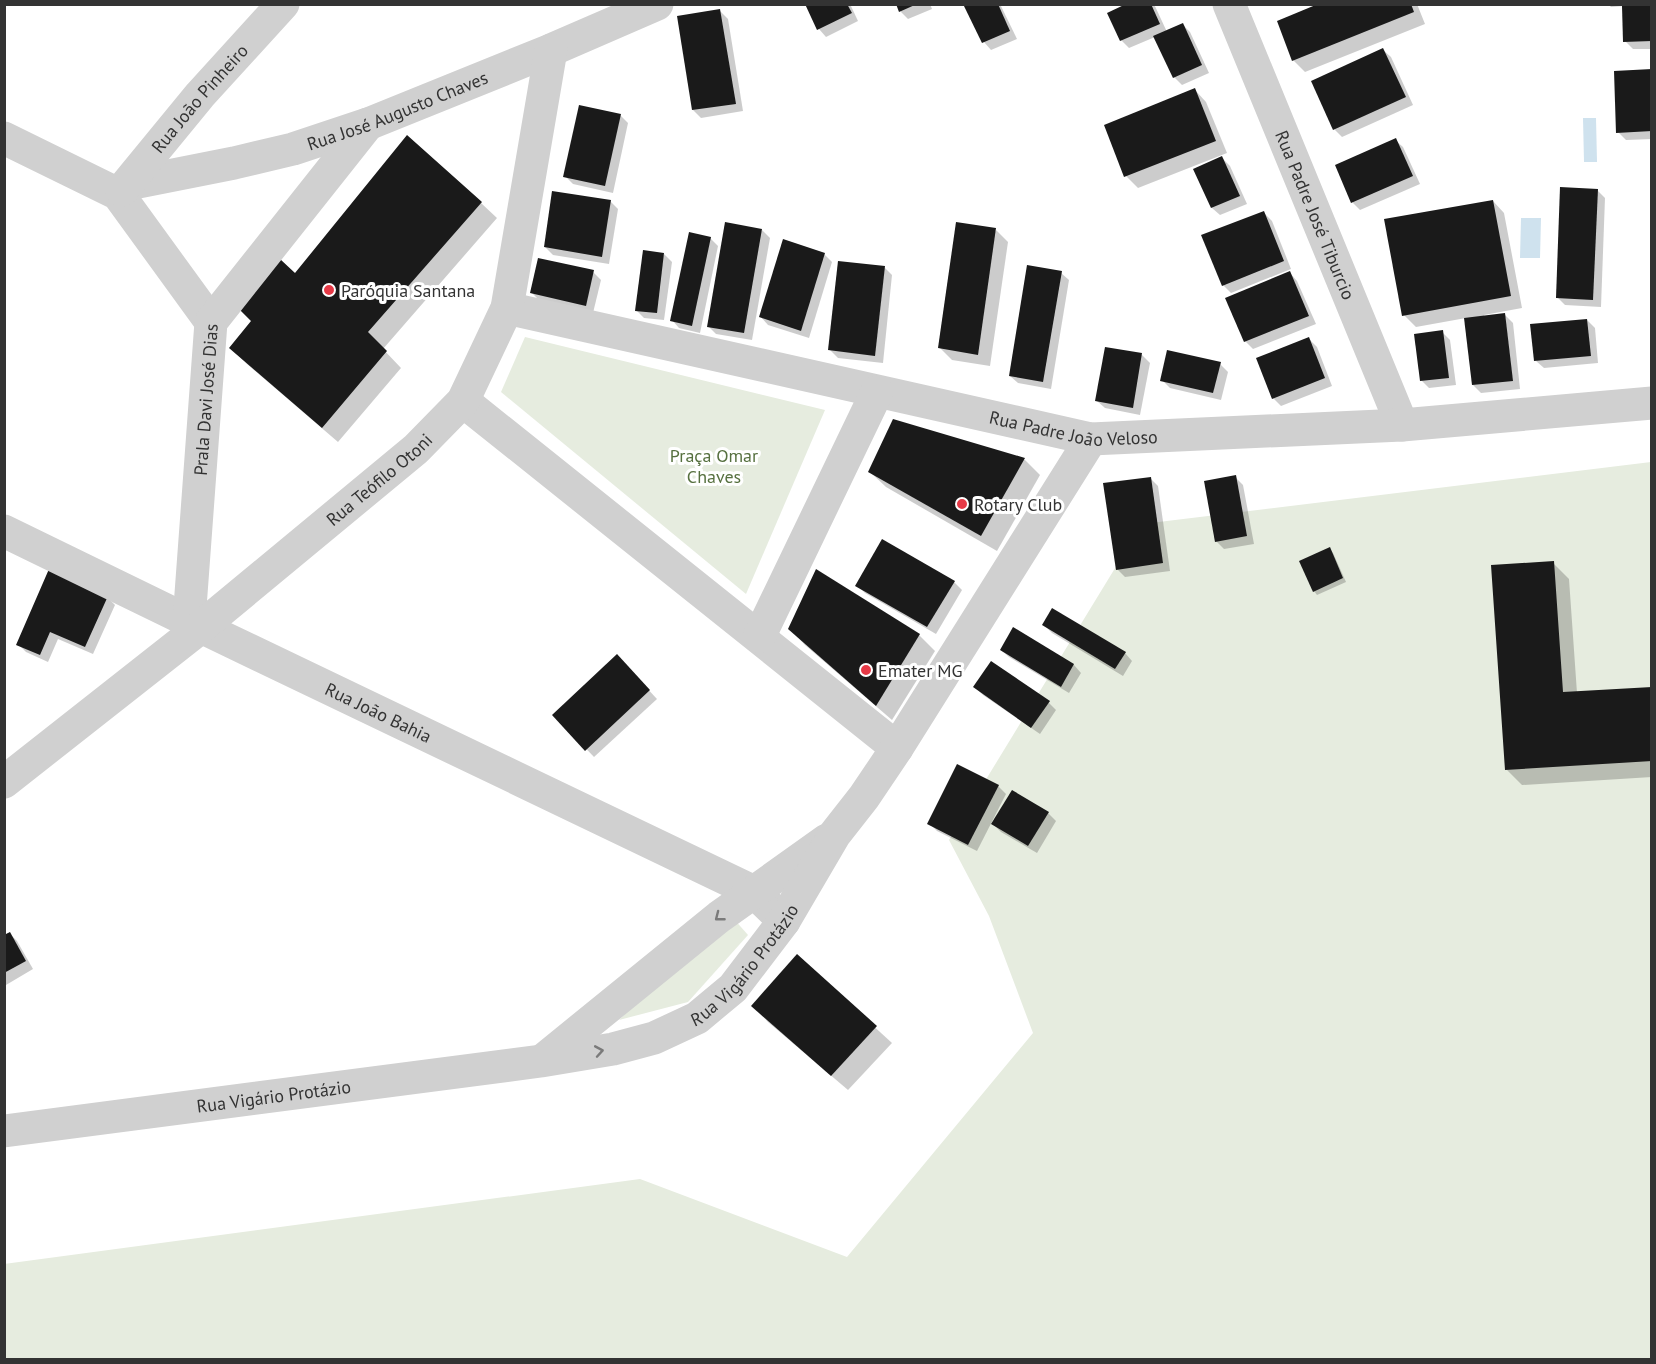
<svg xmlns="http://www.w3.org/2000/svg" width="1656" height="1364" font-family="'PT Sans',sans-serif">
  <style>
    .green { fill: #e6ecdf }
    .water { fill: #cfe2ee }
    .shadow { fill: #0003 }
    .building { fill: #1a1a1a }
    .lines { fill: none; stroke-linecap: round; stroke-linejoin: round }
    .minor { stroke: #d0d0d0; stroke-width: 33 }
    .oneway { stroke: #7a7a7a }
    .poi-dot { fill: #e63946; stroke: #fff; stroke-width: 2 }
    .labels { text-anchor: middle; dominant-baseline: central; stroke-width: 6; stroke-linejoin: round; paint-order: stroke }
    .street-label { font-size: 18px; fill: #333; stroke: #fff }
    .poi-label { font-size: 18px; fill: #333; stroke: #fff; text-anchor: start }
    .park-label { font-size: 18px; fill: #56703f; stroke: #fff }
  </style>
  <rect width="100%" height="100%" fill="#fff"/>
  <g class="green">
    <path d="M525,337L825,410L746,594L501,392Z"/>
    <path d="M1651,462V1359H5L4,1264L640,1179L847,1257L1033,1033L989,916L949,840L1142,524Z"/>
    <path d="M733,918L748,935L688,1002L619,1020L661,978Z"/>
  </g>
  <g class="water">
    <path d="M1583,118H1596L1597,162H1584Z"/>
    <path d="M1521,218H1541L1540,258H1520Z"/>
  </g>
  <g class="shadow">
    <path d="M806,4H850L858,21L826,37L819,29Z"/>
    <path d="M897,4H930L932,9L908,19L901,12Z"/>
    <path d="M965,4H1000L1017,39L991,50L984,42Z"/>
    <path d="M1130,4H1154L1167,32L1183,25L1190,32L1209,73L1182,85L1174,77L1155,37L1129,48L1121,40L1109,14Z"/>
    <path d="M1322,4H1417L1425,24L1305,72L1293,60Z"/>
    <path d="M1608,4H1652V49H1633L1625,41L1624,6L1611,7Z"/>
    <path d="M720,11L728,19L743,111L701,118L693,110Z"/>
    <path d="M1383,50L1391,57L1413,105L1342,137L1335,130L1313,82Z"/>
    <path d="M1652,71V139L1626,140L1618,132Z"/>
    <path d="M1195,90L1206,102L1227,153L1138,188L1126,176L1106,126Z"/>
    <path d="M620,115L628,123L613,193L573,184L565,176Z"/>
    <path d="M1395,140L1403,147L1420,184L1360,210L1353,203L1337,165Z"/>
    <path d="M1222,158L1230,166L1247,204L1220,215L1212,208Z"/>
    <path d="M1598,191L1605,198L1601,307L1565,305L1557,297Z"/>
    <path d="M610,201L618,209L609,264L553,255L545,247Z"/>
    <path d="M1493,201L1504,213L1522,308L1484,315L1485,317L1505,315L1513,323L1520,389L1481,393L1473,385L1466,318L1416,327L1404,315Z"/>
    <path d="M481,203L497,218L383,349L401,368L338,442L247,364L231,348L252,321L295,276Z"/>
    <path d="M1264,213L1272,221L1291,269L1231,293L1223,285Z"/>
    <path d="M762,230L770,238L752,340L716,334L708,326Z"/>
    <path d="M996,230L1008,242L990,366L952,360L940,348Z"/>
    <path d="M710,238L718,246L700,333L679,328L672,320Z"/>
    <path d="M664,254L672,262L664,320L644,318L636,310Z"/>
    <path d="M824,254L832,262L809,338L768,325L761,317Z"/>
    <path d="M884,267L892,275L883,363L838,358L830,350Z"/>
    <path d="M593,272L601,280L593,313L540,301L532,293Z"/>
    <path d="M1061,273L1069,280L1051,389L1018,383L1010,376Z"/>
    <path d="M1290,273L1297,281L1316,324L1253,349L1245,341Z"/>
    <path d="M1587,320L1595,328L1598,363L1544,368L1536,361Z"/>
    <path d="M1442,332L1450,340L1456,385L1429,388L1421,380Z"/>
    <path d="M1309,339L1317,347L1332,386L1281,406L1273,398Z"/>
    <path d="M1106,348L1142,355L1150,363L1140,415L1105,408L1097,401Z"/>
    <path d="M1220,364L1228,372L1221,400L1170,388L1162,380Z"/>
    <path d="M894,421L1025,460L1040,475L997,551L886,487L870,472Z"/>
    <path d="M1235,477L1243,485L1254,544L1224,549L1216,541Z"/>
    <path d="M1150,478L1158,486L1170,571L1125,577L1117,569Z"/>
    <path d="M1329,549L1333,553L1346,582L1317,595L1314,591Z"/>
    <path d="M1553,563L1569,579L1577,693L1652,688V777L1522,785L1507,770Z"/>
    <path d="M954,582L962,590L936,634L865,593L857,585Z"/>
    <path d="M107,597L115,605L93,654L58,639L48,662L26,652L18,644Z"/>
    <path d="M1044,625L1125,653L1132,661L1123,676L1052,633Z"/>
    <path d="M790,629L919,635L935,651L892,720L805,645Z"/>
    <path d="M1014,629L1074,665L1081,673L1069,693L1009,657L1001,650Z"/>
    <path d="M617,656L657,699L594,757L554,715Z"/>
    <path d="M975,687L1049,703L1056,710L1040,734L983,695Z"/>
    <path d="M998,786L1006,794L977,851L937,831L929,823Z"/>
    <path d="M1048,813L1056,821L1037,853L1001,832L993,824Z"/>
    <path d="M10,934L17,941L33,969L6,985L4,937Z"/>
    <path d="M797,956L892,1043L848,1090L768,1022L753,1006Z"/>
  </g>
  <g class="building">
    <path d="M805,4H847L852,13L817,30Z"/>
    <path d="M896,4H917L899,12Z"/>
    <path d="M963,4H998L1010,31L982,43Z"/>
    <path d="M1126,4H1151L1160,24L1120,41L1107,13Z"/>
    <path d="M1318,4H1411L1414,12L1292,61L1277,21Z"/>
    <path d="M1652,5V41L1623,42L1622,6Z"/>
    <path d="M720,9L736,104L692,110L677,16Z"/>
    <path d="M1183,23L1202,65L1173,78L1153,36Z"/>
    <path d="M1383,48L1406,97L1333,130L1311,81Z"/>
    <path d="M1652,69V131L1616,133L1614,71Z"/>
    <path d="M1195,88L1216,141L1124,177L1104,125Z"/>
    <path d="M579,105L621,114L605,186L563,177Z"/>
    <path d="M407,135L482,202L368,332L387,351L322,428L229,348L251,321L237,307L280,259L295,273Z"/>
    <path d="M1396,138L1413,176L1351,203L1335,165Z"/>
    <path d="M1222,156L1240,196L1211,208L1193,169Z"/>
    <path d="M1560,187L1598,189L1593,300L1556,298Z"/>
    <path d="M552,191L611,200L602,257L544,247Z"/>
    <path d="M1493,200L1511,296L1402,316L1384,219Z"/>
    <path d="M1264,211L1284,261L1222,286L1201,235Z"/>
    <path d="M725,222L762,229L744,333L707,327Z"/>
    <path d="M956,222L996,228L978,355L938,348Z"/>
    <path d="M689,232L711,237L692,326L670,321Z"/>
    <path d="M783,239L825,253L801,331L759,317Z"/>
    <path d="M643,250L664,253L657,313L635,311Z"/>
    <path d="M538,258L594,270L586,306L530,293Z"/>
    <path d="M838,261L885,266L875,356L828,350Z"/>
    <path d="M1027,265L1062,271L1043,382L1009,376Z"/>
    <path d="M1290,271L1309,316L1244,342L1225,298Z"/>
    <path d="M1505,313L1513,381L1472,385L1464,318Z"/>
    <path d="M1587,319L1591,356L1534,361L1530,324Z"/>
    <path d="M1443,330L1449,378L1420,381L1414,334Z"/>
    <path d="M1309,337L1325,378L1272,399L1256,358Z"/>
    <path d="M1105,347L1142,353L1133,408L1095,401Z"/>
    <path d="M1167,350L1221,362L1213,393L1160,381Z"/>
    <path d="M893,419L1025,458L981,536L868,472Z"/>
    <path d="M1236,475L1247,536L1215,542L1204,481Z"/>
    <path d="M1151,477L1163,563L1116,570L1103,483Z"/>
    <path d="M882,539L955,581L927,627L855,586Z"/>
    <path d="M1330,547L1343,578L1313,592L1299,561Z"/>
    <path d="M1554,561L1563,692L1652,687V761L1505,770L1491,565Z"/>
    <path d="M49,569L108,596L85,647L50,632L40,655L16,645Z"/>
    <path d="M816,569L920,634L876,706L788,629Z"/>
    <path d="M1052,608L1126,652L1115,669L1042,625Z"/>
    <path d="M1013,627L1074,664L1061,687L1000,650Z"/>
    <path d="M617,654L650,690L585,751L552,715Z"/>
    <path d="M991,661L1050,701L1031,728L973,687Z"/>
    <path d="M957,764L999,785L968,845L927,824Z"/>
    <path d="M1012,790L1049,812L1028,846L991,824Z"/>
    <path d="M10,932L26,961L4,973V935Z"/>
    <path d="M797,954L877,1026L831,1076L751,1006Z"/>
  </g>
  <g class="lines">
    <g class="minor">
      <path id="s1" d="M1229,4L1402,425"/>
      <path d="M4,138L118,194L211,322"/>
      <path id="s2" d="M128,184L234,163L293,149L368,124L551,50L657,4"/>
      <path id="s3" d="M122,190L200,95L283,4"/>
      <path id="s4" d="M507,308L1091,439L1402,425L1652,403"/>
      <path d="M463,401L897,748"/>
      <path id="s5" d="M4,531L201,627L754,892L784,921"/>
      <path id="s6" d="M189,621L211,322L368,124"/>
      <path d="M759,637L877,392"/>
      <path id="s7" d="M4,782L201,627L416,449L463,401L507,308L551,50"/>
      <path d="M543,1060L719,917L827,840"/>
      <path id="s8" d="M4,1131L541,1061L613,1049L654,1038L697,1018L733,988L784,921L835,834L864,797L897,748L1091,439"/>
    </g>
  </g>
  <defs><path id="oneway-chevron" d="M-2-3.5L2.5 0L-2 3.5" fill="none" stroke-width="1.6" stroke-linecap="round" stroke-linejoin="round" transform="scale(1.5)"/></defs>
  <g class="oneway">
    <use href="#oneway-chevron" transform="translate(719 917) rotate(142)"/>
    <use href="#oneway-chevron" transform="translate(599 1051) rotate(-10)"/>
  </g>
  <g class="poi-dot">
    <circle cx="329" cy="290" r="6"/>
    <circle cx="962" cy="504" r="6"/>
    <circle cx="866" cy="670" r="6"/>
  </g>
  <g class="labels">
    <g class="street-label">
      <text stroke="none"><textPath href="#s3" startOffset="120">Rua João Pinheiro</textPath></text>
      <text stroke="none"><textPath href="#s2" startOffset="280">Rua José Augusto Chaves</textPath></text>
      <text stroke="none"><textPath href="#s1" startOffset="228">Rua Padre José Tiburcio</textPath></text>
      <text stroke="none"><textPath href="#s6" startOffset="222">Prala Davi José Dias</textPath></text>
      <text stroke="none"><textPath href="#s4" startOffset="580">Rua Padre João Veloso</textPath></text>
      <text stroke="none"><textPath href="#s7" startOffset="482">Rua Teófilo Otoni</textPath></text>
      <text stroke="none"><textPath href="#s5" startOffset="416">Rua João Bahia</textPath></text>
      <text stroke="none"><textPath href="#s8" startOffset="776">Rua Vigário Protázio</textPath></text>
      <text stroke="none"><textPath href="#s8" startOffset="272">Rua Vigário Protázio</textPath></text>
    </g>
    <g class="poi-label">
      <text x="341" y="290">Paróquia Santana</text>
      <text x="974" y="504">Rotary Club</text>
      <text x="878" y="670">Emater MG</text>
    </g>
    <g class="park-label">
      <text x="714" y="455">Praça Omar<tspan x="714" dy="21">Chaves</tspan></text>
    </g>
  </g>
  <rect width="1656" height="1364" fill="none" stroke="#333333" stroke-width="12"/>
</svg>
